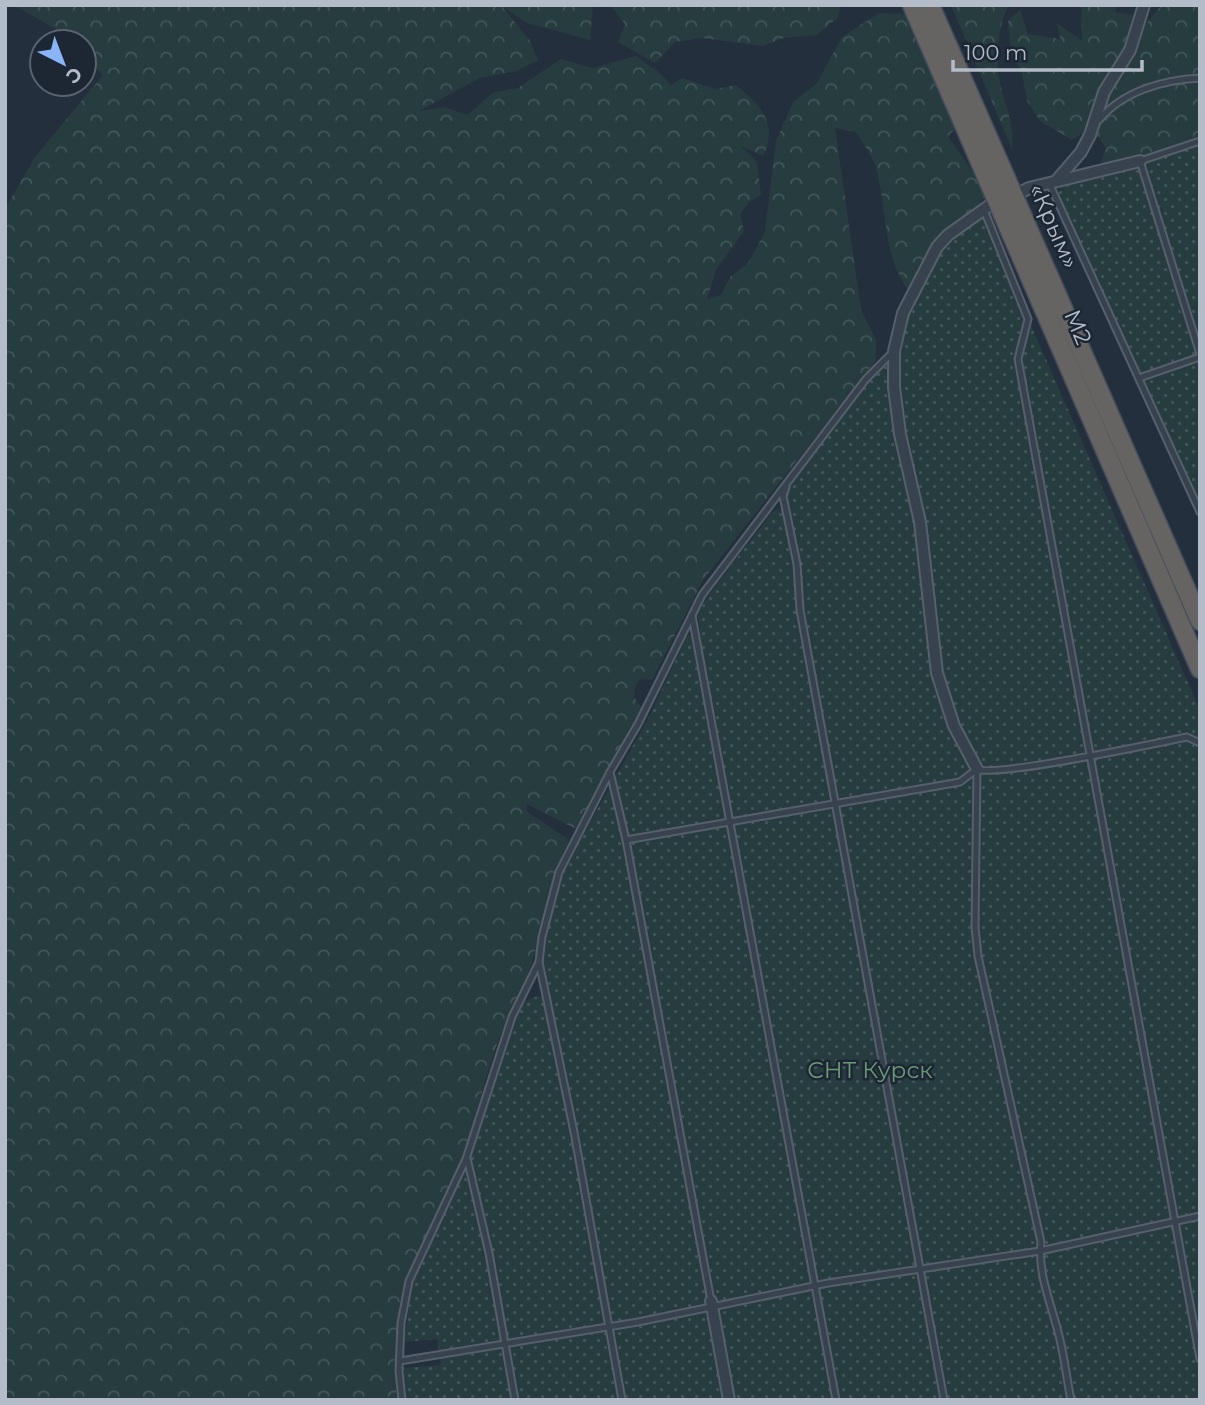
<svg xmlns="http://www.w3.org/2000/svg" width="1205" height="1405" font-family="Montserrat,sans-serif">
  <style>
    .grass { fill: url(#grass-dots) }
    .forest { fill: url(#forest-crowns) }
    .lines { fill: none; stroke-linecap: round; stroke-linejoin: round }
    .service-casing { stroke: #565f6c; stroke-width: 9 }
    .minor-casing { stroke: #565f6c; stroke-width: 14 }
    .trunk-casing { stroke: #434c59; stroke-width: 21 }
    .service { stroke: #38414e; stroke-width: 5 }
    .minor { stroke: #38414e; stroke-width: 10 }
    .trunk { stroke: #656462; stroke-width: 18 }
    .labels { text-anchor: middle; dominant-baseline: central; stroke-width: 5; stroke-linejoin: round; paint-order: stroke }
    .street-label { font-size: 23px; fill: #b4bcc9; stroke: #1d2633 }
    .park-label { font-size: 23px; fill: #6b9a76; stroke: #1d2633 }
  </style>
  <defs>
    <pattern id="grass-dots" width="8" height="8" patternUnits="userSpaceOnUse" patternTransform="scale(1.75)"><rect width="8" height="8" fill="#263c3f"/><path d="M2 2h.1M6 6h.1" fill="none" stroke="#435659" stroke-width="1.8" stroke-linecap="round"/></pattern>
    <pattern id="forest-crowns" width="20" height="18" patternUnits="userSpaceOnUse" patternTransform="scale(1.75)"><rect width="20" height="18" fill="#263c3f"/><path d="M2 6a3 3 0 1 1 6 0M12 15a3 3 0 1 1 6 0" fill="none" stroke="#435659"/></pattern>
  </defs>
  <rect width="100%" height="100%" fill="#242f3e"/>
  <g class="grass">
    <path d="M1200,137V505L1105,303L1058,193L1067,176Z"/>
    <path d="M982,214L1200,710V1400H407L403,1368L441,1365L437,1339L404,1342L412,1285L472,1154L485,1107L522,1003L534,997L548,995L543,959L544,941L564,869L649,717L687,636L700,631L697,614L707,597L774,510L788,507L786,495L789,487L865,386L897,353L903,324L941,248Z"/>
  </g>
  <g class="forest">
    <path d="M13,5H593L590,40L527,23L502,6L530,41L538,60L517,71L480,78L419,111L444,107L467,115L494,92L518,88L561,59L593,68L636,56L660,73L671,85L682,78L715,89L735,85C760,102 779,126 763,156L741,146L757,162L761,195L749,202L740,214L744,231L716,270L707,299L721,295L730,277L748,263L765,232L776,141L793,102L817,83L842,37L879,13L905,14L921,40L958,126L948,136L987,193C978,209 963,213 951,226C932,245 920,267 908,290C881,252 888,208 875,165C871,154 862,142 856,132L835,128L861,310L876,340V360L703,580L652,680L640,679L635,687L634,697L642,708L576,829L527,804L526,811L569,840C548,884 544,932 527,977C517,1002 504,1024 495,1050C482,1089 473,1129 458,1167C425,1249 386,1306 397,1400H5V209L35,157L103,75L84,57V42H69L56,29Z"/>
    <path d="M610,5H841L837,18L817,35L784,38L763,46L702,38L675,42L655,63L618,42L625,24Z"/>
    <path d="M951,5H1009C996,29 995,65 1002,91C1007,112 1015,127 1012,149Z"/>
    <path d="M1081,5H1117L1115,12L1133,15L1130,28L1143,27L1162,5H1200V137L1105,167L1101,161L1106,149L1099,137L1085,131L1072,140L1040,121L1027,101L1022,72L1011,53L1008,21L1020,10L1028,34L1060,39L1057,23L1082,41Z"/>
  </g>
  <g class="lines">
    <g class="service-casing">
      <g id="service">
        <path d="M1099,120C1123,91 1163,80 1200,78"/>
        <path d="M1200,141L1140,161L1200,354"/>
        <path d="M1049,183L1200,512"/>
        <path d="M984,210L1028,319L1018,359L1200,1359"/>
        <path d="M892,353L866,379L702,595L638,724L610,772L626,840L960,782L977,769"/>
        <path d="M1139,378L1200,357"/>
        <path d="M786,487L783,496L797,564L800,610L944,1400"/>
        <path d="M692,616L836,1400"/>
        <path d="M977,769L975,927L978,956L1041,1242C1038,1273 1049,1298 1057,1328C1064,1352 1066,1376 1071,1400"/>
        <path d="M977,769C994,778 1157,743 1187,737L1200,743"/>
        <path d="M626,840L711,1301"/>
        <path d="M539,962L574,1132L622,1400"/>
        <path d="M467,1158L489,1253L515,1400"/>
        <path d="M400,1361L638,1322L828,1283L1040,1251L1200,1216"/>
        <path d="M402,1400L399,1371L401,1323L409,1281L466,1159L512,1017L539,962L542,937L559,872L610,772"/>
      </g>
    </g>
    <g class="minor-casing">
      <g id="minor">
        <path d="M1056,181L1081,152L1090,135L1104,92L1130,50L1144,5"/>
        <path d="M1014,196L1029,188L1140,161"/>
        <path d="M977,769L954,726L937,673L920,522L900,434L894,387V351L903,313L937,247L948,235L997,200"/>
        <path d="M711,1301L729,1400"/>
      </g>
    </g>
    <g class="trunk-casing">
      <g id="trunk">
        <path d="M912,5L1200,669"/>
        <path d="M930,5L1200,621"/>
      </g>
    </g>
    <use href="#service" class="service"/>
    <use href="#minor" class="minor"/>
    <use href="#trunk" class="trunk"/>
  </g>
  <g class="labels">
    <g class="street-label">
      <text transform="translate(1054 226) rotate(66)">«Крым»</text>
      <text transform="translate(1078 327) rotate(67)">М2</text>
    </g>
    <g class="park-label">
      <text x="870" y="1070">СНТ Курск</text>
    </g>
  </g>
  <rect width="1205" height="1405" fill="none" stroke="#b4bcc9" stroke-width="14"/>
  <g transform="translate(63 63) rotate(138)"><circle r="33" fill="#1d2633" stroke="#59626f" stroke-width="2"/>
  <path d="M0-5L12 26L0 18L-12 26Z" fill="#8ab4f8"/>
  <text y="-10" font-size="19" font-weight="bold" text-anchor="middle" fill="#b4bcc9">С</text>
  </g>
  <path d="M953 60v10h189v-10" fill="none" stroke="#b4bcc9" stroke-width="3.5"/>
  <text x="964" y="60" font-size="21" fill="#b4bcc9" stroke="#1d2633" stroke-width="5" paint-order="stroke">100 m</text>
</svg>
